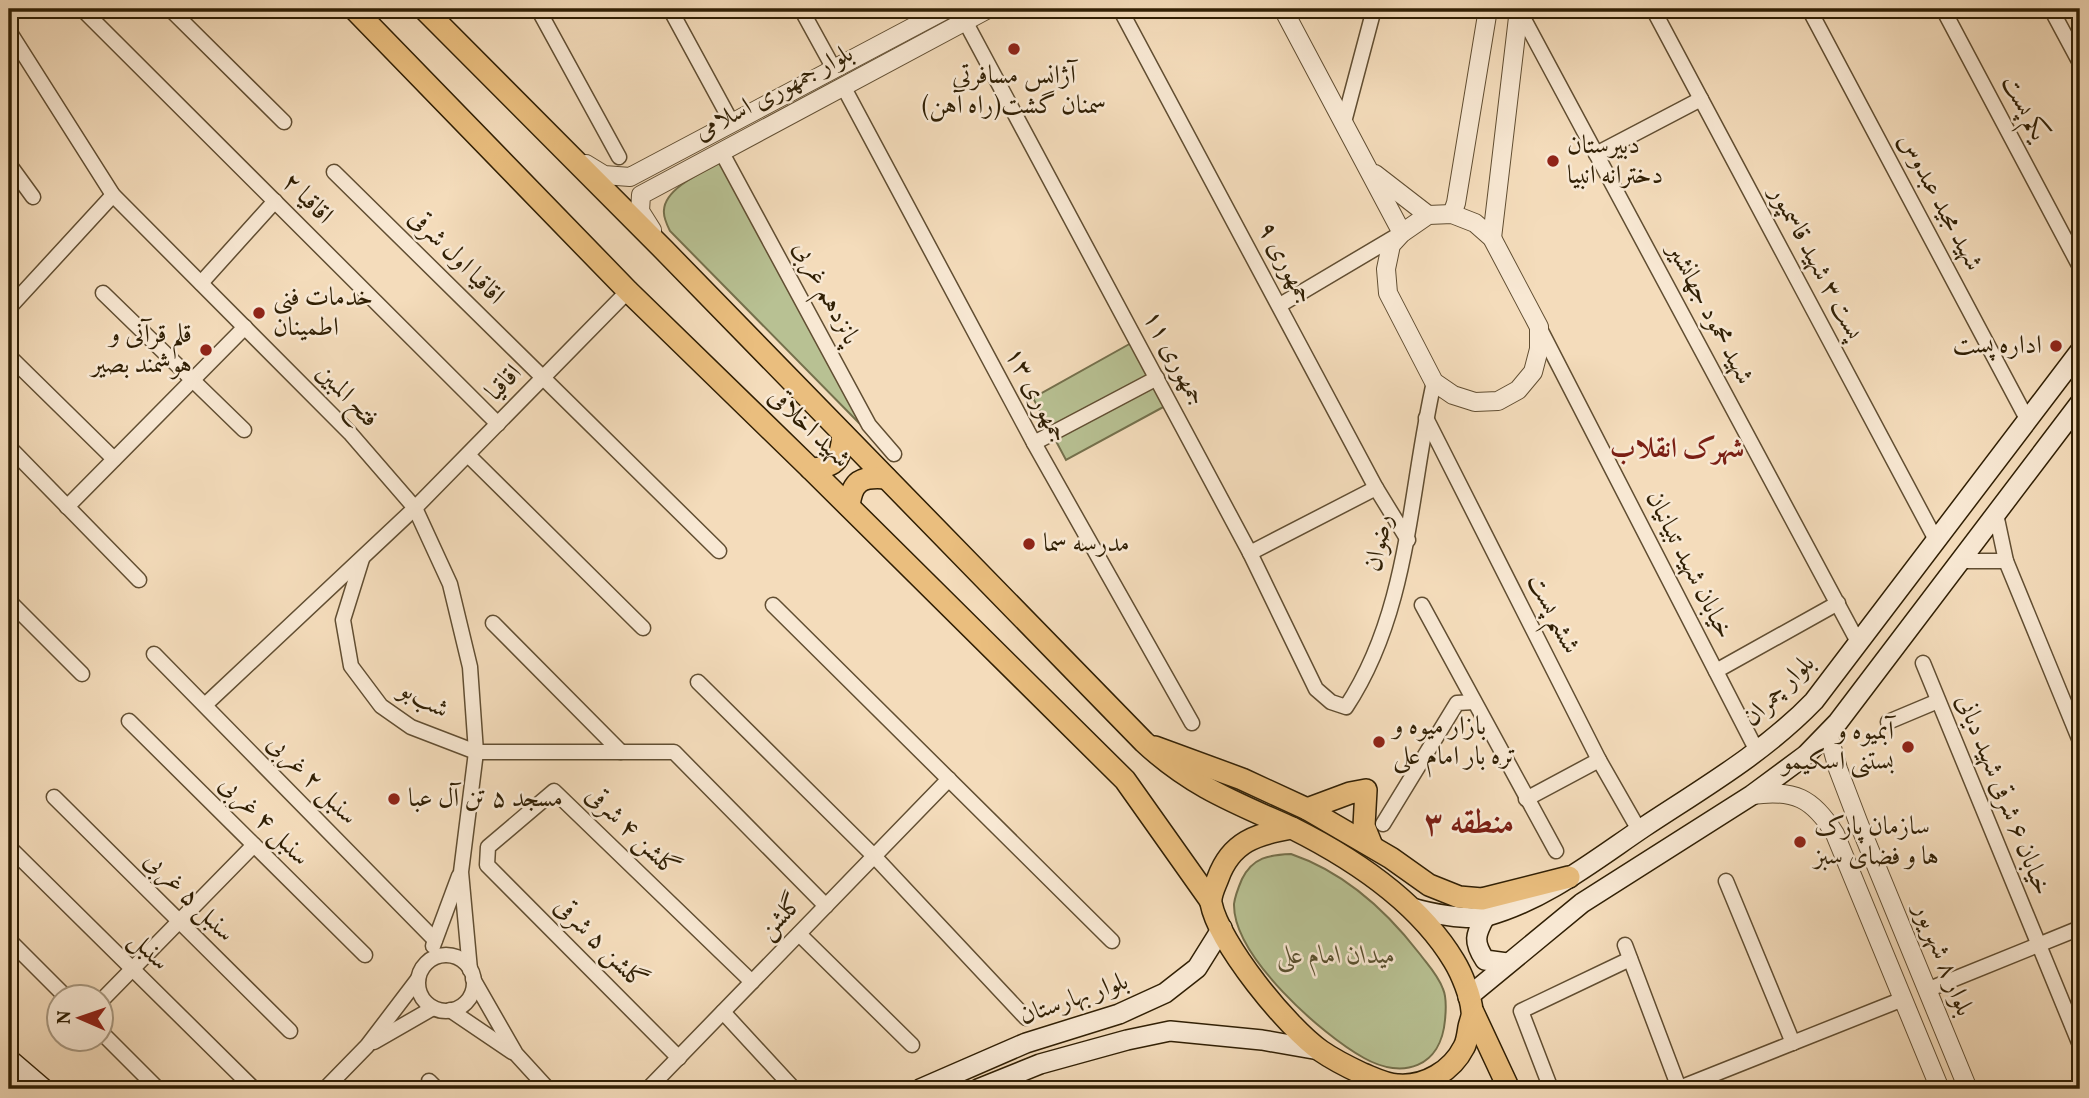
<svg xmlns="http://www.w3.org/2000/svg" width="2089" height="1098" font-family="Vollkorn,Amiri,serif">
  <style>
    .green { fill: #b8c193; stroke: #74704c; stroke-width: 2 }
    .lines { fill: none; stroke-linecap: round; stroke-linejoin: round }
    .minor-casing { stroke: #614e32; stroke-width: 17 }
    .tertiary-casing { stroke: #614e32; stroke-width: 20 }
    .secondary-casing { stroke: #301f04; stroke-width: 22 }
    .primary-casing { stroke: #301f04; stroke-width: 24 }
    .minor { stroke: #f8e8d3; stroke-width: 14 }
    .tertiary { stroke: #f8e8d3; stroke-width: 18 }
    .secondary { stroke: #f8e8d3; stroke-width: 19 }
    .primary { stroke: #eabe7e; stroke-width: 21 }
    .poi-dot { fill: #8f2418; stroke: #f8e8d3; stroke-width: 2.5 }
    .labels { text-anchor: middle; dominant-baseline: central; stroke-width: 5; stroke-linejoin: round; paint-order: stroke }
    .poi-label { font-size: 26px; fill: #301f04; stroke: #f8e8d3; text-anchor: start }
    .street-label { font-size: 26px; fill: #301f04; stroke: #f8e8d3 }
    .park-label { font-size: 26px; font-style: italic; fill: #59502f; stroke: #f8e8d3 }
    .neighbourhood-label { font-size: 28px; font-weight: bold; fill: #7a1f14; stroke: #f8e8d3 }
    .district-label { font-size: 33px; font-weight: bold; fill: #7a1f14; stroke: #f8e8d3 }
  </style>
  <rect width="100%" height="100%" fill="#f4dcbb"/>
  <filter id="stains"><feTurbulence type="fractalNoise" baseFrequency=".00286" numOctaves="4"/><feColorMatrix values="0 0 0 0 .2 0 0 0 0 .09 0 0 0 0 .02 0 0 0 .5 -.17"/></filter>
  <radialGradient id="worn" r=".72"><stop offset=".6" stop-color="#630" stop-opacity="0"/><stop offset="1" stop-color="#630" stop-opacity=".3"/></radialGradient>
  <g class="green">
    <path d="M726,159L861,425L670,231C667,225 663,217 664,210C665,187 707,170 726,159Z"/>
    <path d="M1133,342L1167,405L1066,460L1033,398Z"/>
    <path d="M1291,854C1344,872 1385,909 1419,953C1428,965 1438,975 1443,989C1447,998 1446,1010 1445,1020C1441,1067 1403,1080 1364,1058C1322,1035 1233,956 1234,904C1235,896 1239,886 1242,879C1253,857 1269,855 1291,854Z"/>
  </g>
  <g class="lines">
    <g class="minor-casing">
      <g id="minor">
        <path d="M82,9L498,424"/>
        <path d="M170,9L284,122"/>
        <path d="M538,9L619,157"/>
        <path d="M670,9L732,123"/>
        <path d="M801,9L834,69"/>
        <path d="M1120,9L1376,488L1408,540"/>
        <path d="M1653,9L1936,540"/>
        <path d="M1809,9L2027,419"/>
        <path d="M1943,9L2080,267"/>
        <path d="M2051,9L2080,63"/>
        <path d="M1519,10L1858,642"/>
        <path d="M965,21L1250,553L1316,689L1331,702L1346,707C1410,610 1409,491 1434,382"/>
        <path d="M9,31L113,195L350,433L415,508L450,584L470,667L476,752L461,872L470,970"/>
        <path d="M843,86L1034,443L1192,723"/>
        <path d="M1344,122L1374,9"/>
        <path d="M721,151L869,425L894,454"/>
        <path d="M1596,154L1701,99"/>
        <path d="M9,164L33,197"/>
        <path d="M334,172L719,551"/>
        <path d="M201,283L275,201"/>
        <path d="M103,293L244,430"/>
        <path d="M1280,305L1398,235"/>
        <path d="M9,308L113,195"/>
        <path d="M1540,329L1757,751"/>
        <path d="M9,356L114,459"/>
        <path d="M1426,418L1599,760L1639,830"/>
        <path d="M1034,443L1157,378"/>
        <path d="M9,447L139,580"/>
        <path d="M468,455L643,628"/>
        <path d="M67,507L245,327"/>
        <path d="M1250,553L1376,488"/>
        <path d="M362,559L343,620L351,666L381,706L411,727L476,752H674L826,906"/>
        <path d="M1960,561H2006L1996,514"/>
        <path d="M2006,561L2080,741"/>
        <path d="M9,601L82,674"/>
        <path d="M773,605L1112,941"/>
        <path d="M1422,605L1556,851"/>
        <path d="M493,623L621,752"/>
        <path d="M154,654L435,940"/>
        <path d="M1923,663L2080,1045"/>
        <path d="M1716,671L1838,603"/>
        <path d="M698,682L874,856L1026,1018"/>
        <path d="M205,705L415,508L628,291"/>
        <path d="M129,721L365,955"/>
        <path d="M1888,722L1938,701"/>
        <path d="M54,797L290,1031"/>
        <path d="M1526,799L1599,760"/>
        <path d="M1383,824L1457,703L1474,702"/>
        <path d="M9,847L254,1089"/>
        <path d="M1726,881L1793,1043"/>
        <path d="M799,934L912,1045"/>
        <path d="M9,940L65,996"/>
        <path d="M1625,945L1679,1088"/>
        <path d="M433,946L459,876"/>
        <circle cx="446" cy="983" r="28"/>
        <path d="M473,979L516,1054L548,1089"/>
        <path d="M1927,990L2080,928"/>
        <path d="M102,1000L254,845"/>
        <path d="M450,1010L512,1052"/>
        <path d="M723,1012L794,1089"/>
        <path d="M102,1033L158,1089"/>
        <path d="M374,1042L433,1008"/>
        <path d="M679,1058L487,865L488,847L554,791L752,982"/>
        <path d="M429,1081L437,1089"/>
        <path d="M325,1089L367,1046L418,979"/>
        <path d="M648,1089L949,779"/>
        <path d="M1551,1089L1521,1011L1630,959"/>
        <path d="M1677,1089L1903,999"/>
      </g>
    </g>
    <g class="tertiary-casing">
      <g id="tertiary">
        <path d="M1283,9L1402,233"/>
        <path d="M586,164L604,175L630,177L947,9"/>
        <path d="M1375,174L1428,215"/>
        <path d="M1452,214L1475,223L1492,238L1539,327V349L1533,372L1518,390L1498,401L1475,402L1453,395L1434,382L1388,293L1386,269L1391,245L1402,233L1428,215Z"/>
        <path d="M1452,214L1456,203L1488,9"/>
        <path d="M652,230L640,211L641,195L988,9"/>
        <path d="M1492,238L1519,9"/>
        <path d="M1828,733L1838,769L1859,824L1968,1089"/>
        <path d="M1752,795C1794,789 1813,798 1835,834L1940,1089"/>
      </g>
    </g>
    <g class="secondary-casing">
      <g id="secondary">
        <path d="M1409,907C1428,913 1468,921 1487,916C1545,900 1595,860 1644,827C1703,788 1765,752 1814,701L2080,351"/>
        <path d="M1485,917C1475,935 1473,942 1485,960L1507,963"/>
        <path d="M1468,997L1582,903L1752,795L1806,755L1838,722L2080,403"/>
        <path d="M9,1059L44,1089"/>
        <path d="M920,1089L1026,1043L1119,1014L1165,993L1197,968L1222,928"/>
        <path d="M978,1089L1040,1064L1127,1040L1170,1031L1262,1040L1319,1050"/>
      </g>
    </g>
    <g class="primary-casing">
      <g id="primary">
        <path d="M354,9L628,291L811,469L1125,780L1210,900"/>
        <path d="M424,9L665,251L1144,742C1191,786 1234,802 1292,828"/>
        <path d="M811,469C837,467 841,459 843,434"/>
        <path d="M849,506C852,481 861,476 886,478"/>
        <path d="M1155,747L1242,779L1307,809L1391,858L1429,885L1459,897L1482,899L1569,877"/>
        <path d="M1307,809L1350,793L1366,790L1364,826L1372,846"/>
        <path d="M1292,828C1354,859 1418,901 1454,961C1462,974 1471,997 1472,1011C1473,1016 1470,1022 1469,1027C1468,1033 1467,1042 1464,1047C1452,1071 1425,1087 1398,1085C1387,1085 1373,1078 1363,1074C1348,1067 1334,1060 1321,1051C1287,1027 1219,944 1211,903C1210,895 1215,886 1218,878C1231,842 1256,834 1292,828Z"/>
        <path d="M1473,1012L1509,1089"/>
      </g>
    </g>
    <use href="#minor" class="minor"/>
    <use href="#tertiary" class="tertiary"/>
    <use href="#secondary" class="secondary"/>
    <use href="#primary" class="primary"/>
  </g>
  <g class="poi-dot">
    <circle cx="1014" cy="49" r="7"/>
    <circle cx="1553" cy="161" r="7"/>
    <circle cx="259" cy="313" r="7"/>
    <circle cx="2056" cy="346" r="7"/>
    <circle cx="206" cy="350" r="7"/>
    <circle cx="1029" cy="544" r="7"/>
    <circle cx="1379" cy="742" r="7"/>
    <circle cx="1908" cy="747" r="7"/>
    <circle cx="394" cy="799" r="7"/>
    <circle cx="1800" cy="842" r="7"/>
  </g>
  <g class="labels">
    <g class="poi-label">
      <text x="1014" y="76" text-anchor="middle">آژانس مسافرتی<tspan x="1014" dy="30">سمنان گشت(راه آهن)</tspan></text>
      <text x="1567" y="146">دبیرستان<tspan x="1567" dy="30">دخترانه انبیا</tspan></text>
      <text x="273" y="298">خدمات فنی<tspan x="273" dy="30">اطمینان</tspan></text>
      <text x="192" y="335" text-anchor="end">قلم قرآنی و<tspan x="192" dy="30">هوشمند بصیر</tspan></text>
      <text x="2042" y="346" text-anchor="end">اداره پست</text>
      <text x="1043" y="544">مدرسه سما</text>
      <text x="1393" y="727">بازار میوه و<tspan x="1393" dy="30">تره بار امام علی</tspan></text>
      <text x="1894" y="732" text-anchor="end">آبمیوه و<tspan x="1894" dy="30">بستنی اسکیمو</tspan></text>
      <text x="408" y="799">مسجد ۵ تن آل عبا</text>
      <text x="1814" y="827">سازمان پارک<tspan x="1814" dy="30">ها و فضای سبز</tspan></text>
    </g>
    <g class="street-label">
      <text transform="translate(774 93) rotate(-28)">بلوار جمهوری اسلامی</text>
      <text transform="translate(2024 108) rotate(62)">یکم پست</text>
      <text transform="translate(307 199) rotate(45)">اقاقیا ۲</text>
      <text transform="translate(1940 202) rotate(62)">شهید مجید عبدوس</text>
      <text transform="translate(456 257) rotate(45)">اقاقیا اول شرقی</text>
      <text transform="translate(1285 263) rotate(62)">جمهوری ۹</text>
      <text transform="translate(1816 263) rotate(62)">پست ۳ شهید قاسمپور</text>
      <text transform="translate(826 293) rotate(62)">پانزدهم غربی</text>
      <text transform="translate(1710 314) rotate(62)">شهید محمود جهانشیر</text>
      <text transform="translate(1174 358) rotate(62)">جمهوری ۱۱</text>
      <text transform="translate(504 383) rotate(-46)">اقاقیا</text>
      <text transform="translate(1036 395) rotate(62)">جمهوری ۱۳</text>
      <text transform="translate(347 396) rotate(46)">فتح المبین</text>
      <text transform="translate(809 428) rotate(44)">شهید اخلاقی</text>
      <text transform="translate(1379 543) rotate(-78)">رضوان</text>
      <text transform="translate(1689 565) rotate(63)">خیابان شهید تبیانیان</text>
      <text transform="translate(1553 614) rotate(63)">ششم پست</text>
      <text transform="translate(1779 691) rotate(-45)">بلوار چمران</text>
      <text transform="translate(424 700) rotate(29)">شب‌بو</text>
      <text transform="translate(312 780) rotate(45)">سنبل ۲ غربی</text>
      <text transform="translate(2003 795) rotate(68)">خیابان ۶ شرقی شهید دیانی</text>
      <text transform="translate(264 821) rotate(45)">سنبل ۴ غربی</text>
      <text transform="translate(632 832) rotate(44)">گلشن ۴ شرقی</text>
      <text transform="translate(189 897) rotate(45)">سنبل ۵ غربی</text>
      <text transform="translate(781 917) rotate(-46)">گلشن</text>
      <text transform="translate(600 944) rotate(45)">گلشن ۵ شرقی</text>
      <text transform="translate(149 951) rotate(45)">سنبل</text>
      <text transform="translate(1943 960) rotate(68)">بلوار ۸ شهریور</text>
      <text transform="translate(1074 999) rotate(-19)">بلوار بهارستان</text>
    </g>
    <g class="park-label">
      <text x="1336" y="956">میدان امام علی</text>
    </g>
    <g class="neighbourhood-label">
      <text x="1677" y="449">شهرک انقلاب</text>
    </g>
    <g class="district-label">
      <text x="1469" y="825">منطقه ۳</text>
    </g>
  </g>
  <rect width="2089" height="1098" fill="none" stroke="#f4dcbb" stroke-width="35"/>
  <rect x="10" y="10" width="2068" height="1077" fill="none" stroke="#301f04" stroke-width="3.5"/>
  <rect x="18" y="18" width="2054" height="1063" fill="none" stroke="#301f04" stroke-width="2"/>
  <g transform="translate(80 1018) rotate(272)"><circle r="33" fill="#f8e8d3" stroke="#a89880" stroke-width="2"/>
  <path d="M0-5L12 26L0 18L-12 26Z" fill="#8f2418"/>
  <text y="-10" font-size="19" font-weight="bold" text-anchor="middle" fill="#301f04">N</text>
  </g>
  <rect width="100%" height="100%" filter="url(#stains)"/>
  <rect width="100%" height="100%" fill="url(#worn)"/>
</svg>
